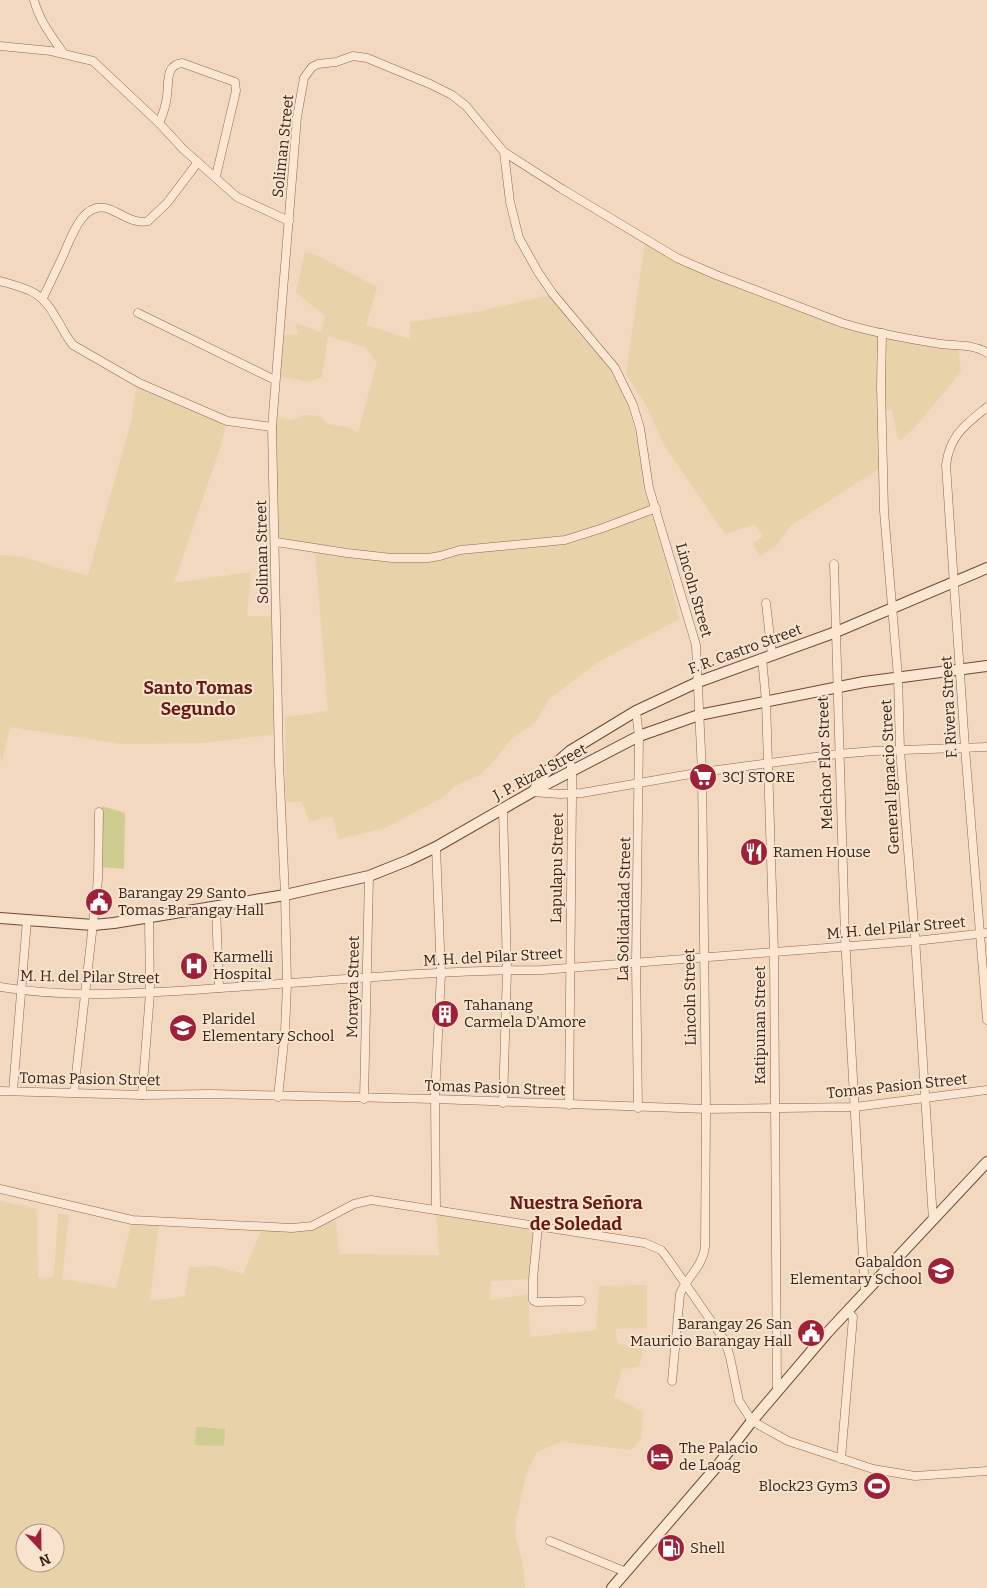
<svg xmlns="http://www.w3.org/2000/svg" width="987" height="1588" font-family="Bitter,serif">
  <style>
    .farmland { fill: #e7d2aa; fill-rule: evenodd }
    .green { fill: #cfcc91 }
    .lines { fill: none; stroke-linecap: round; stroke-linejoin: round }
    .minor-casing { stroke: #8a6855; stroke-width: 9 }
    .secondary-casing { stroke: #6c4939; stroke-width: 12 }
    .minor { stroke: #fbe7d1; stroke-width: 8 }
    .secondary { stroke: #fbe7d1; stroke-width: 10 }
    .labels { text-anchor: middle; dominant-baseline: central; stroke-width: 4; stroke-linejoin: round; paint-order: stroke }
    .street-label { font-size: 15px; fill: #38241b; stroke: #f8e4ce }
    .poi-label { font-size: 15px; fill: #38241b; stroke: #f8e4ce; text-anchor: start }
    .quarter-label { font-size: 18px; font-weight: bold; fill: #681a17; stroke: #f8e4ce }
  </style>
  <rect width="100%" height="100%" fill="#f1d8be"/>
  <g class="farmland">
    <path d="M645,241L677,258L842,323L958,346L961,372L915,427L901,440L898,439L892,410H882L883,466L790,526L777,545L760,556L753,544L763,536L755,524L725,534L664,445L647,407L626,374Z"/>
    <path d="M305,252L316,255L377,287L366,325L410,339V322L472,313L550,295L581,336L604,360L627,398L640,453L644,489L666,562L679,619L598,662L549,699L535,723L512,738L497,757L480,775L455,786L442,798L385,828L339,839L333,817L309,821L302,802H286L285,717L328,711L315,550L276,542L273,416L291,420L304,415L319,416L328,424L348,427L358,433L377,363L365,347L328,336L322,377L308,382L276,375L279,336L298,334L295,323L321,332L325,316L296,292Z"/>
    <path d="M139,383L227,421L220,448L174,583L251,572L247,616H277L280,734L203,743L122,744L10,727L2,762L0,753V555L24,557L68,571L88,575L132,419L135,394Z"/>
    <path d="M0,1201L37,1209L38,1278L54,1277L58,1214L69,1215L62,1279L116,1288L132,1220L159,1222L150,1301L185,1296L189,1267L216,1266L243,1274L262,1229L292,1228L327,1218L336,1221L339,1254L439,1255L436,1210L538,1226L533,1279L491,1281L490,1300L528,1294L530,1337L596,1330L599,1286L647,1285V1328L615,1329L618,1344L643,1349L639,1367L622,1369L614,1397L643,1412L641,1439L631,1450L561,1442L537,1452L526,1475L516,1519L515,1535L523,1564L525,1588H0ZM25,1533H55V1563H25Z"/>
  </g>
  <g class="green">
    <path d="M102,806L125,813L124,869L102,867Z"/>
    <path d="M196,1427L225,1429L224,1446L195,1445Z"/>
  </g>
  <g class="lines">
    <g class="minor-casing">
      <g id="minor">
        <path d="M34,0C39,20 52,37 64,54"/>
        <path d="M0,46L51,51L93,61L159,123L183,149L237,197L289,221"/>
        <path d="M159,123C163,114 166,105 167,96C169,83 165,65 182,63L235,82L236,91L216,176"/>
        <path d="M504,152L510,202L519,238L538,272L553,294L615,368L633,405L640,428L649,488L696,645L702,772L706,1109L705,1247C703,1266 687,1277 680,1294L672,1381"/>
        <path d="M0,281C28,289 42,291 56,318C62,327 66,337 73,345L139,383L227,421L272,427"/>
        <path d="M43,298C49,285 55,273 61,260C70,242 81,199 109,209C120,213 135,225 148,221L167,203L198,162"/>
        <path d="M138,313L275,380"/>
        <path d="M882,333L881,386L884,511L898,677L900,750L915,937L933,1220"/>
        <path d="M987,407C965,425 950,435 946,465L965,748L987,1020"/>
        <path d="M276,542L347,553L392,558H428L440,556L460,550L565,540L603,528L656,508"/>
        <path d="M834,564L845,937L865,1291"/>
        <path d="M766,603L772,655"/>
        <path d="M762,658L766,701L774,952L777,1392"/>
        <path d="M636,711L639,736L636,963L638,1108"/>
        <path d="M569,752L572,775V794L569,1105"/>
        <path d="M532,792L560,794L582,793L702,772L838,754L874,751L987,747"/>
        <path d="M503,808L507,970L503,1103"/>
        <path d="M216,906L219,988"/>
        <path d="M0,987C72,999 147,993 220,988C327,981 435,970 542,970L915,941L987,933"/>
        <path d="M0,1091L142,1095L210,1094L435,1099L706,1109L855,1107L987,1090"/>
        <path d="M13,1091L27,920"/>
        <path d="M74,1092L98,879L99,812"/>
        <path d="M142,1095L150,993L149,918"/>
        <path d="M278,1097L285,1032L287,984L285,895L279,762L272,427L297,117L304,78L312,67L318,64L336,62L353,56L367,58L430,84L452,95L466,106L504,152L562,189L677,258L716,275L842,323C875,333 908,339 941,344C955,346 975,344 987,353"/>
        <path d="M364,1099L369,876"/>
        <path d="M0,1189L132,1220L292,1228L312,1226L354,1204L371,1200L645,1243L661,1250L666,1256L725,1341L730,1357L739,1401L752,1421L788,1441L873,1469L915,1476L987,1471"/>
        <path d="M436,1210L435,1096L441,974L436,847"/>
        <path d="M538,1226L533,1279V1300L536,1302L581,1301"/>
        <path d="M841,1459L853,1317L847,1311"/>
        <path d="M550,1541L626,1572"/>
      </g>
    </g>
    <g class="secondary-casing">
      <g id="secondary">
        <path d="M535,789L545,773L570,751L636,711L698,682L836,632L987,568"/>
        <path d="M0,918L93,925L114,923L285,895L369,876L409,860L436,847L539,788L639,736L699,715L864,682L987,666"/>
        <path d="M612,1588L718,1465L752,1421L827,1333L987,1162"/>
      </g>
    </g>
    <use href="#minor" class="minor"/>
    <use href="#secondary" class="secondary"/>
  </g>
  <defs>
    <g id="supermarket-disc" transform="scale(1.4375)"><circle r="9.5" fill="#9e2138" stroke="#f8e4ce"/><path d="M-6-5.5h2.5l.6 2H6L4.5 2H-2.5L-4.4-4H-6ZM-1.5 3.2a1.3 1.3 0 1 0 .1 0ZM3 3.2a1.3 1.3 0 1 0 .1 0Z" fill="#fff"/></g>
    <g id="restaurant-disc" transform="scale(1.4375)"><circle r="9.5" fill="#9e2138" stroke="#f8e4ce"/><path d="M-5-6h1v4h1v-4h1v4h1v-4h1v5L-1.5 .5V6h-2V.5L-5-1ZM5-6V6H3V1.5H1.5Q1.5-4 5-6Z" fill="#fff"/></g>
    <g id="civic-disc" transform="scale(1.4375)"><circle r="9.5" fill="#9e2138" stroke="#f8e4ce"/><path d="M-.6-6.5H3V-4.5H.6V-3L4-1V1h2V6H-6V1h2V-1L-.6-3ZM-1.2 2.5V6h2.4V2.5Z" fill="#fff"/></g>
    <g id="hospital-disc" transform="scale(1.4375)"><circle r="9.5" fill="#9e2138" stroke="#f8e4ce"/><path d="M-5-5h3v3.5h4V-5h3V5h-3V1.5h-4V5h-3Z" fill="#fff"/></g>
    <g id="building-disc" transform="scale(1.4375)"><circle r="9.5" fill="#9e2138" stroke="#f8e4ce"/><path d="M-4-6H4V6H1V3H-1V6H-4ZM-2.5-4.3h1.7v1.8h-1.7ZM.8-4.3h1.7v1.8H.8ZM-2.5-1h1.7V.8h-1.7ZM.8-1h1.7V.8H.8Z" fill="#fff"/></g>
    <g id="school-disc" transform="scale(1.4375)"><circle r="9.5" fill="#9e2138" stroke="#f8e4ce"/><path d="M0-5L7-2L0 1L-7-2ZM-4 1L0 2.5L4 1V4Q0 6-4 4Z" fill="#fff"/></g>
    <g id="hotel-disc" transform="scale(1.4375)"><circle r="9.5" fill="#9e2138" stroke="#f8e4ce"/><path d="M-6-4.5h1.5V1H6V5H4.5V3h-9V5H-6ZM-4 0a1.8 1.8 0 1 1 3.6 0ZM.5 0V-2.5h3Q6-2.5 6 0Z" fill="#fff"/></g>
    <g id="stadium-disc" transform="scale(1.4375)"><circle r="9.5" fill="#9e2138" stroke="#f8e4ce"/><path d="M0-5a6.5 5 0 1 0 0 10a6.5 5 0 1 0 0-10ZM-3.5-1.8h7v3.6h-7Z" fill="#fff"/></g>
    <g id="fuel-disc" transform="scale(1.4375)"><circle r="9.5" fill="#9e2138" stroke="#f8e4ce"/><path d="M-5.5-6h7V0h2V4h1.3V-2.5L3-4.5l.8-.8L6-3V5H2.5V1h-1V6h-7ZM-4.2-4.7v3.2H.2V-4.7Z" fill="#fff"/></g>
  </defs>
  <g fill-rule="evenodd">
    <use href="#supermarket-disc" x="703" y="777"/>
    <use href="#restaurant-disc" x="754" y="852"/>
    <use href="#civic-disc" x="99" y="902"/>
    <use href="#hospital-disc" x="194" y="966"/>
    <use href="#building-disc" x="445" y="1014"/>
    <use href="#school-disc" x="183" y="1028"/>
    <use href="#school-disc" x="941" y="1271"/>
    <use href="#civic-disc" x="811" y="1333"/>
    <use href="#hotel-disc" x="660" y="1457"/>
    <use href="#stadium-disc" x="877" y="1486"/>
    <use href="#fuel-disc" x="671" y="1548"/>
  </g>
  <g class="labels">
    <g class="street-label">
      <text transform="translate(283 146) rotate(-84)">Soliman Street</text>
      <text transform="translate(262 552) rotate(-91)">Soliman Street</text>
      <text transform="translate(694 590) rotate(74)">Lincoln Street</text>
      <text transform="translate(745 649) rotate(-20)">F. R. Castro Street</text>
      <text transform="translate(949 707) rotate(-93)">F. Rivera Street</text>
      <text transform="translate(825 763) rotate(-92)">Melchor Flor Street</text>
      <text transform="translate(540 772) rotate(-28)">J. P. Rizal Street</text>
      <text transform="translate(890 777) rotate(-93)">General Ignacio Street</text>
      <text transform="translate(557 868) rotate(-89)">Lapulapu Street</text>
      <text transform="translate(624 909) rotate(-89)">La Solidaridad Street</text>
      <text transform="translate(896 928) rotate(-5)">M. H. del Pilar Street</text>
      <text transform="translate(493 957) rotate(-3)">M. H. del Pilar Street</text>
      <text transform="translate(90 977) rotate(1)">M. H. del Pilar Street</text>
      <text transform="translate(353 987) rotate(-89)">Morayta Street</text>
      <text transform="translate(690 997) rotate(-91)">Lincoln Street</text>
      <text transform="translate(760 1025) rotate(-90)">Katipunan Street</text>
      <text transform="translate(90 1079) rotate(1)">Tomas Pasion Street</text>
      <text transform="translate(897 1086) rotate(-6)">Tomas Pasion Street</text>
      <text transform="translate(495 1088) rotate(2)">Tomas Pasion Street</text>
    </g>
    <g class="poi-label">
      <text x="722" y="777">3CJ STORE</text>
      <text x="773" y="852">Ramen House</text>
      <text x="118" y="893">Barangay 29 Santo<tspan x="118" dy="17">Tomas Barangay Hall</tspan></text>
      <text x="213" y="957">Karmelli<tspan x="213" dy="17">Hospital</tspan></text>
      <text x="464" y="1005">Tahanang<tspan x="464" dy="17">Carmela D'Amore</tspan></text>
      <text x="202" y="1019">Plaridel<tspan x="202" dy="17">Elementary School</tspan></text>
      <text x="922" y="1262" text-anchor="end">Gabaldon<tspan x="922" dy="17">Elementary School</tspan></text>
      <text x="792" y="1324" text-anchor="end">Barangay 26 San<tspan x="792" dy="17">Mauricio Barangay Hall</tspan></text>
      <text x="679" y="1448">The Palacio<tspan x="679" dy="17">de Laoag</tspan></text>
      <text x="858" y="1486" text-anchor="end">Block23 Gym3</text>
      <text x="690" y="1548">Shell</text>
    </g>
    <g class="quarter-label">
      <text x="198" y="688">Santo Tomas<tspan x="198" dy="21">Segundo</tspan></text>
      <text x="576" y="1203">Nuestra Señora<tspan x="576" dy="21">de Soledad</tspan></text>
    </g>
  </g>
  <g transform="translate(40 1548) rotate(158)"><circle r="24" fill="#f8e4ce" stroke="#ab9786"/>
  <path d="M0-4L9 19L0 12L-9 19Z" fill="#9e2138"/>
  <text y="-8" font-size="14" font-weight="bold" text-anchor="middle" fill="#38241b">N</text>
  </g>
</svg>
